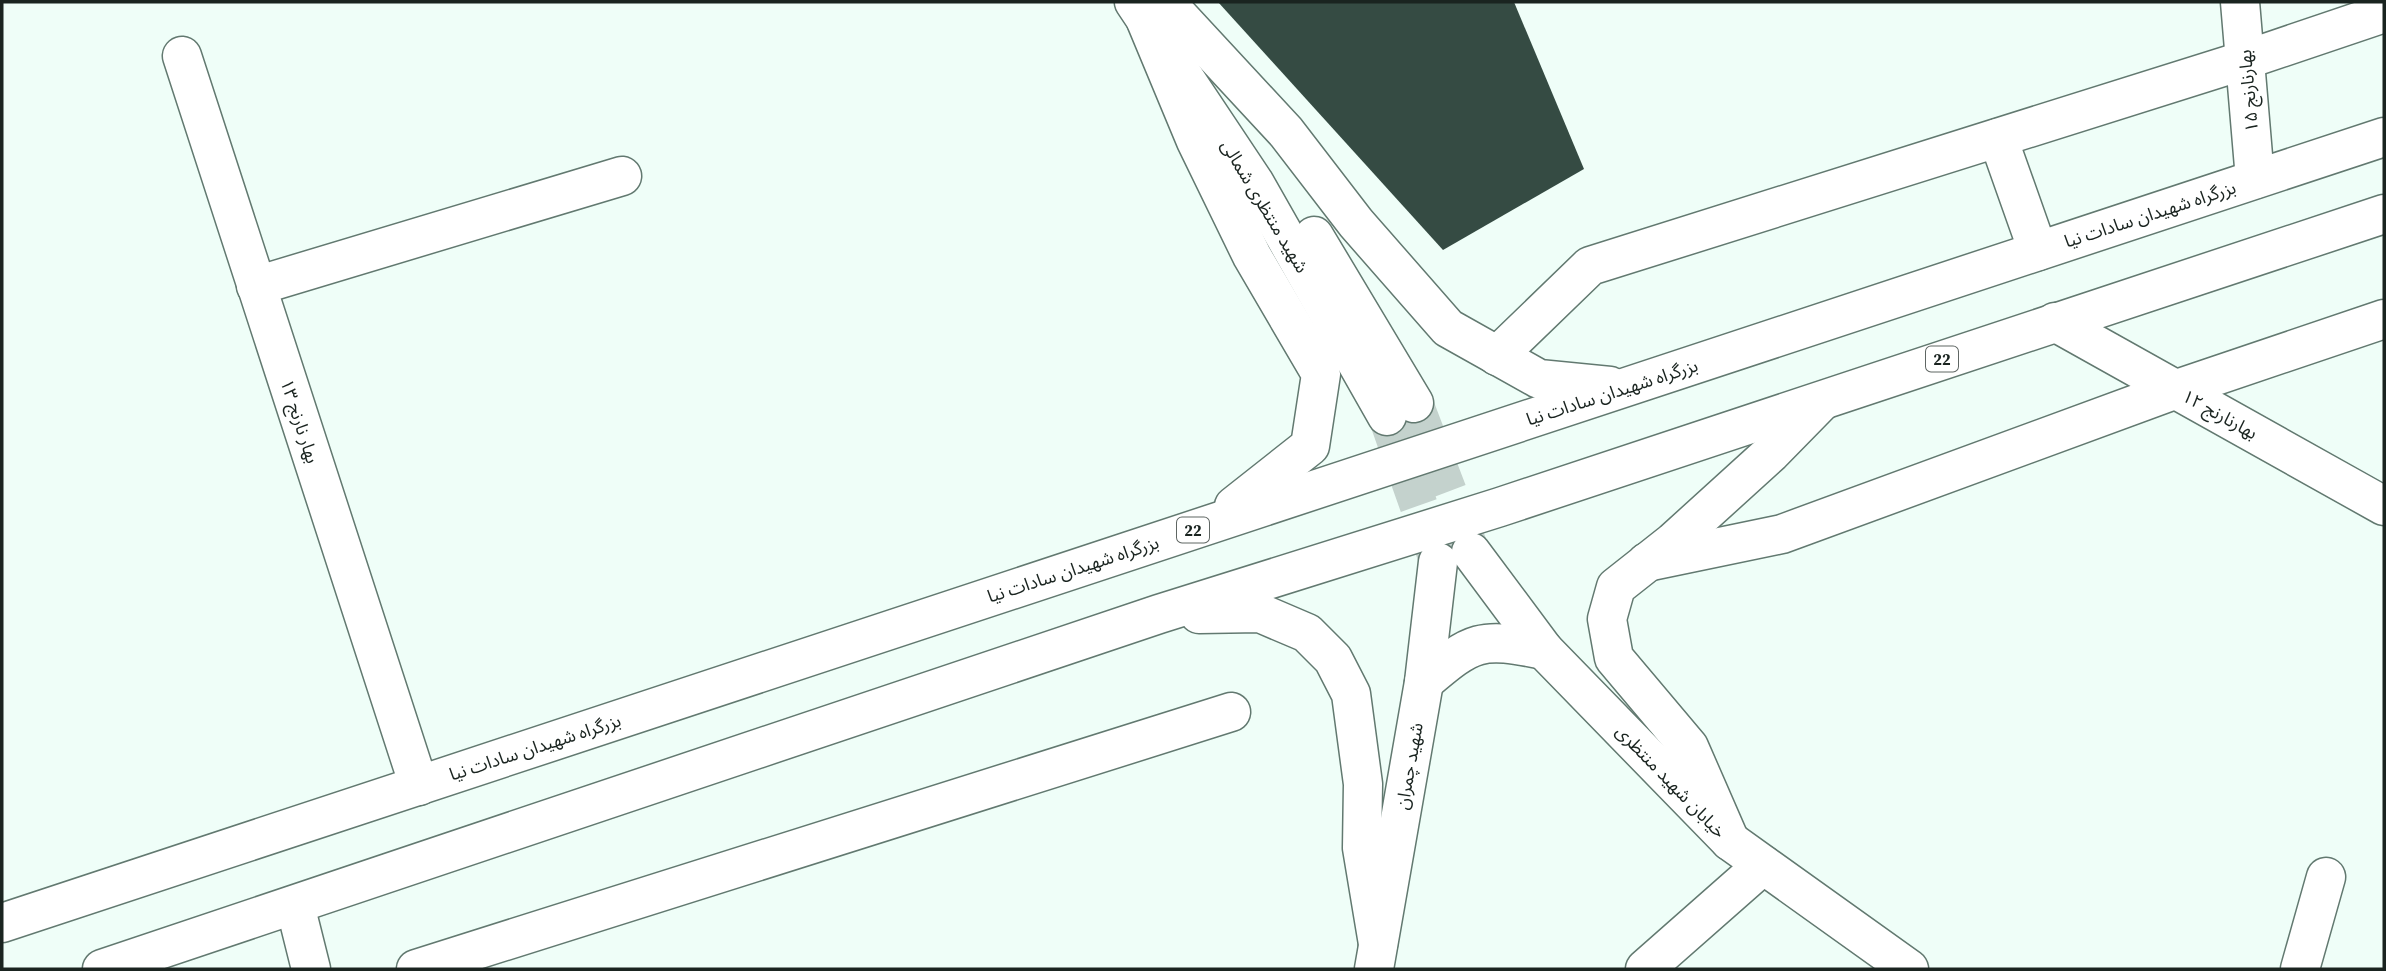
<svg xmlns="http://www.w3.org/2000/svg" width="2386" height="971" font-family="'Source Serif 4','Noto Sans Arabic',serif">
  <style>
    .building { fill: #354b43 }
    .lines { fill: none; stroke-linecap: round; stroke-linejoin: round }
    .major-tunnel { stroke: #c4d2cd; stroke-width: 38; stroke-dasharray: 38 19; stroke-linecap: butt }
    .minor-casing { stroke: #627970; stroke-width: 41 }
    .major-casing { stroke: #627970; stroke-width: 41 }
    .highway-casing { stroke: #627970; stroke-width: 41 }
    .minor { stroke: #fff; stroke-width: 38 }
    .major { stroke: #fff; stroke-width: 38 }
    .highway { stroke: #fff; stroke-width: 38 }
    .labels { text-anchor: middle; dominant-baseline: central; stroke-width: 7; stroke-linejoin: round; paint-order: stroke }
    .shield { fill: #fff; stroke: #5f6663; stroke-width: 2 }
    .shield-label { font-size: 16px; font-weight: bold; fill: #1a2420 }
    .street-label { font-size: 18px; fill: #1a2420; stroke: #fff }
  </style>
  <rect width="100%" height="100%" fill="#effef8"/>
  <path class="building" d="M1218,2H1514L1584,169L1443,250Z"/>
  <g class="lines">
    <g class="major-tunnel">
      <path d="M1414,403L1470,550"/>
      <path d="M1387,416L1438,560"/>
    </g>
    <g class="minor-casing">
      <g id="minor">
        <path d="M2240,2L2255,179"/>
        <path d="M182,56L419,786"/>
        <path d="M1998,138L2038,251"/>
        <path d="M256,286L622,176"/>
        <path d="M2055,322L2384,506"/>
        <path d="M1497,356L1590,266L2245,60L2384,13"/>
        <path d="M1647,562L1782,534L2177,389L2384,319"/>
        <path d="M295,905L311,969"/>
        <path d="M416,969L1231,712"/>
        <path d="M2300,969L2326,877"/>
      </g>
    </g>
    <g class="major-casing">
      <g id="major">
        <path d="M1134,2L1254,182L1387,416"/>
        <path d="M1314,236L1414,403"/>
        <path d="M1471,552L1544,650L1730,841L1909,969"/>
        <path d="M1424,682C1473,640 1480,637 1544,650"/>
        <path d="M1374,969L1424,682L1438,562"/>
        <path d="M1645,969L1763,865"/>
      </g>
    </g>
    <g class="highway-casing">
      <g id="highway">
        <path d="M1172,9L1286,132L1356,223L1448,328L1539,379L1610,386"/>
        <path d="M1146,21L1196,141L1252,256L1321,374L1310,446L1234,506"/>
        <path d="M1199,614L1260,613L1307,633L1333,659L1351,694L1363,784L1362,848L1378,944"/>
        <path d="M1730,841L1689,747L1614,658L1607,619L1616,587L1673,542L1771,453L1821,402"/>
        <path d="M2,923L2384,137"/>
        <path d="M102,969L1159,614L1500,507L2384,214"/>
      </g>
    </g>
    <use href="#minor" class="minor"/>
    <use href="#major" class="major"/>
    <use href="#highway" class="highway"/>
  </g>
  <g class="labels">
    <g class="shield">
      <rect x="1926" y="346.5" width="32" height="25" rx="5"/>
      <rect x="1177" y="517.5" width="32" height="25" rx="5"/>
    </g>
    <g class="shield-label">
      <text x="1942" y="359">22</text>
      <text x="1193" y="530">22</text>
    </g>
    <g class="street-label">
      <text transform="translate(2248 91) rotate(-95)">بهارنارنج ۱۵</text>
      <text transform="translate(1265 206) rotate(59)">شهید منتظری شمالی</text>
      <text transform="translate(2150 214) rotate(-18)">بزرگراه شهیدان سادات نیا</text>
      <text transform="translate(1612 392) rotate(-18)">بزرگراه شهیدان سادات نیا</text>
      <text transform="translate(2220 414) rotate(29)">بهارنارنج ۱۲</text>
      <text transform="translate(300 421) rotate(72)">بهار نارنج ۱۳</text>
      <text transform="translate(1073 569) rotate(-18)">بزرگراه شهیدان سادات نیا</text>
      <text transform="translate(535 747) rotate(-18)">بزرگراه شهیدان سادات نیا</text>
      <text transform="translate(1409 766) rotate(-80)">شهید چمران</text>
      <text transform="translate(1671 781) rotate(46)">خیابان شهید منتظری</text>
    </g>
  </g>
  <rect width="2386" height="971" fill="none" stroke="#1a2420" stroke-width="7"/>
</svg>
